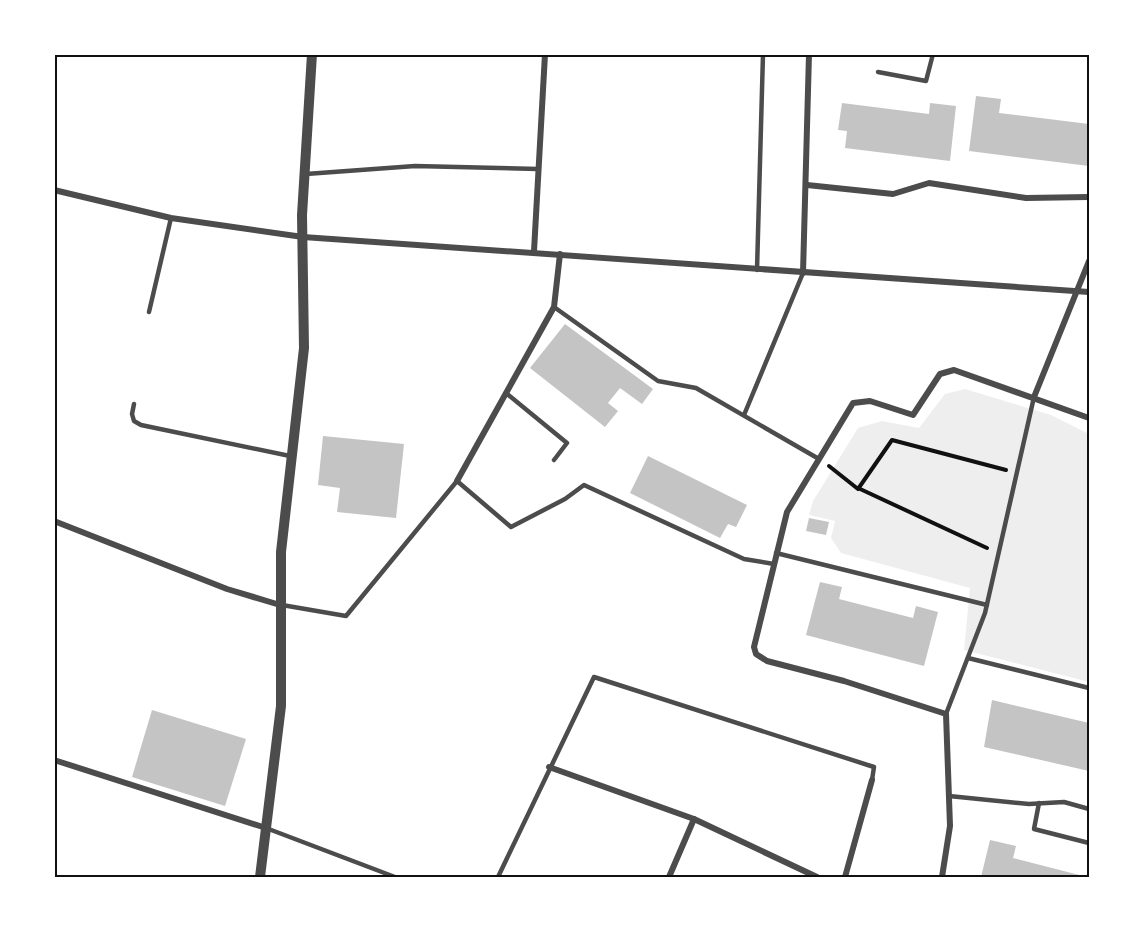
<svg xmlns="http://www.w3.org/2000/svg" width="1143" height="931" font-family="Poppins,sans-serif">
  <style>
    .green { fill: #eee }
    .building { fill: #c4c4c4 }
    .lines { fill: none; stroke-linecap: round; stroke-linejoin: round }
    .path { stroke: #111; stroke-width: 4 }
    .service { stroke: #4c4c4c; stroke-width: 4.5 }
    .minor { stroke: #4c4c4c; stroke-width: 6 }
    .tertiary { stroke: #4c4c4c; stroke-width: 10 }
    .neatline { fill: none; stroke: #111; stroke-width: 2 }
  </style>
  <rect width="100%" height="100%" fill="#fff"/>
  <path class="green" d="M965,389L1051,415L1089,434V682L964,650L970,588L841,553L831,538L835,521L809,515L813,501L858,428L882,421L919,428L945,394Z"/>
  <g class="building">
    <path d="M976,96L1001,99L999,113L1089,124V166L969,151Z"/>
    <path d="M842,103L929,114L930,103L956,106L950,161L845,148L847,131L838,130Z"/>
    <path d="M565,324L653,389L642,404L620,388L608,403L618,411L605,427L530,368Z"/>
    <path d="M323,436L404,444L396,518L337,512L340,488L318,485Z"/>
    <path d="M648,456L747,505L736,527L728,524L720,538L630,493Z"/>
    <path d="M809,518L829,522L826,535L806,531Z"/>
    <path d="M820,582L842,587L839,599L913,618L916,606L938,612L924,666L806,635Z"/>
    <path d="M992,700L1089,723V771L984,747Z"/>
    <path d="M152,710L246,739L225,806L132,777Z"/>
    <path d="M990,840L1016,846L1013,858L1087,877H981Z"/>
  </g>
  <g class="lines">
    <g class="path">
      <path d="M829,466L858,489L892,440L1006,470"/>
      <path d="M858,488L987,548"/>
    </g>
    <g class="service">
      <path d="M878,72L926,81L933,54"/>
      <path d="M306,174L415,166L538,169"/>
      <path d="M757,270L763,54"/>
      <path d="M554,307L658,381L696,388L819,459"/>
      <path d="M149,312L171,218"/>
      <path d="M506,393L567,443L554,460"/>
      <path d="M134,404L132,414L134,421L141,425L290,456"/>
      <path d="M744,415L803,273"/>
      <path d="M776,553L987,605"/>
      <path d="M282,605L346,616L457,481L511,527L565,499L584,485L744,559L774,564"/>
      <path d="M968,658L1089,688"/>
      <path d="M946,714L985,613L1034,397"/>
      <path d="M949,796L1029,804L1064,802L1089,809"/>
      <path d="M1039,803L1034,829L1089,843"/>
      <path d="M266,828L395,877"/>
      <path d="M498,877L594,677L874,767L872,780"/>
    </g>
    <g class="minor">
      <path d="M807,185L893,194L929,183L1026,198L1089,197"/>
      <path d="M54,190L171,218L303,237L1089,292"/>
      <path d="M534,251L545,54"/>
      <path d="M803,273L809,54"/>
      <path d="M1034,397L1089,261"/>
      <path d="M457,481L554,307L560,254"/>
      <path d="M54,521L227,589L280,605"/>
      <path d="M54,760L266,828"/>
      <path d="M549,767L694,819L817,877"/>
      <path d="M669,877L694,819"/>
      <path d="M845,877L872,780"/>
      <path d="M942,877L950,826L946,714L844,681L767,661L756,654L754,647L787,512L853,403L870,401L913,415L940,374L954,370L1089,418"/>
    </g>
    <path class="tertiary" d="M260,877L281,706V552L304,348L302,215L312,54"/>
  </g>
  <rect width="1143" height="931" fill="none" stroke="#ffffff" stroke-width="111"/>
  <rect x="56" y="56" width="1032" height="820" class="neatline"/>
</svg>
